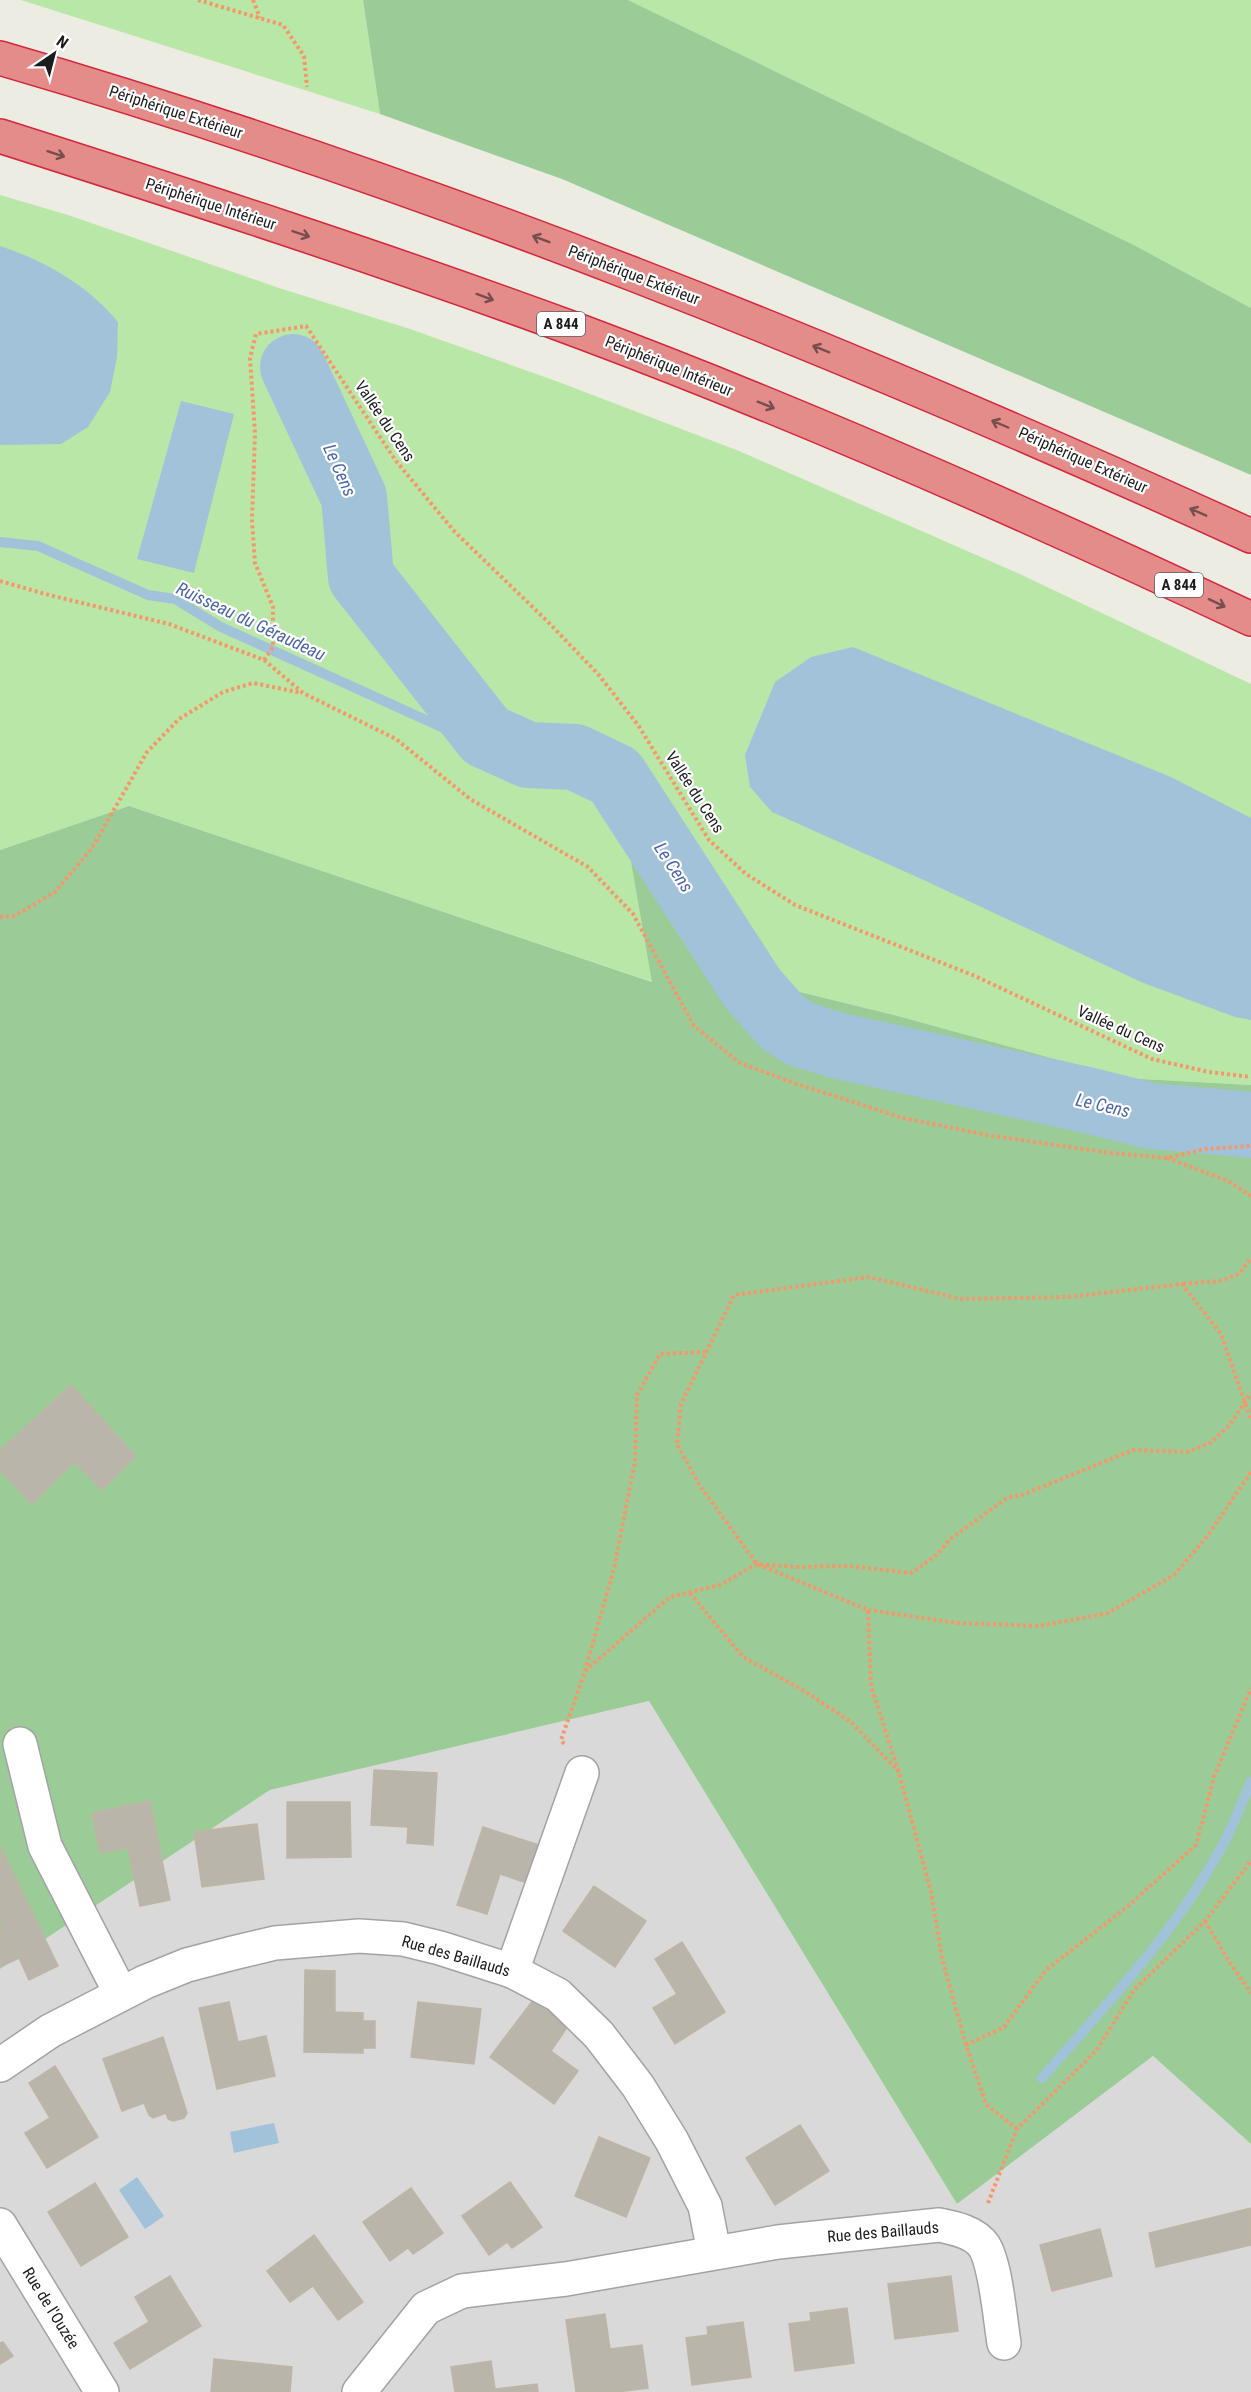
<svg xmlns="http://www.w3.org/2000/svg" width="1251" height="2392" font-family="'Roboto Condensed',sans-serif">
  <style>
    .residential { fill: #dad9d9 }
    .grass { fill: #b9e7a8 }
    .forest { fill: #9bcc97 }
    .water { fill: #a2c2da }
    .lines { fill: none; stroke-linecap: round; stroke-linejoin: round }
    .stream { stroke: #a2c2da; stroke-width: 10 }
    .river { stroke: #a2c2da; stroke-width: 66 }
    .building { fill: #bab5ab; stroke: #beb5a4; stroke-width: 1.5 }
    .minor-casing { stroke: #a3a3a3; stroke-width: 36 }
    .motorway-casing { stroke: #d3273d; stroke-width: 36 }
    .path { stroke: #f79669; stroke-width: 4; stroke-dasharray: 3 3; stroke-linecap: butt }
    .minor { stroke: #fff; stroke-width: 33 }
    .motorway { stroke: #e48c8a; stroke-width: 33 }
    .oneway { stroke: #764e4e }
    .labels { text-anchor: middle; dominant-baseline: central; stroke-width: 4.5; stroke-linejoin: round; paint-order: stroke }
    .shield { fill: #fff; stroke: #606060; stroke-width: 1.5 }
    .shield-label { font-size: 15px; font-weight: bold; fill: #1c1c1c }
    .street-label { font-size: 16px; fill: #1c1c1c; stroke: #fff }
    .water-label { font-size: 18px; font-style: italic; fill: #4b66a9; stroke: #fff }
  </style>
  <rect width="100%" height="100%" fill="#edece2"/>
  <path class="residential" d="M649,1701L957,2204L1153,2056L1251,2144V2392H0V1969L270,1790Z"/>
  <g class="grass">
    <path d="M21,0H363L380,114Z"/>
    <path d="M628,0H1251V308L1134,245Z"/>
    <path d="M0,195L68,215L279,288L410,329L556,381L739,451L1022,575L1251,684V1085L1124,1078L898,1016L788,989L707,883L630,851L653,982L129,806L0,850Z"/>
  </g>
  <g class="forest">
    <path d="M363,0H628L1134,245L1251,308V475L562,179L380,114Z"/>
    <path d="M129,806L652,982L629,850L707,883L788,989L898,1016L1124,1078L1251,1085V2144L1153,2056L957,2204L649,1701L270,1790L0,1969V850Z"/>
  </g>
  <g class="water">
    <path d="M0,246C46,261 87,285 118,322L117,357L110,392L88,427L61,444L0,445Z"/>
    <path d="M181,401L234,414L194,573L137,559Z"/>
    <path d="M853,647L1171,777L1251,818V1020L1235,1017L1141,982L928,882L772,812L750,787L745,755L775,682L811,657Z"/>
    <path d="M274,2123L279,2143L234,2153L230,2132Z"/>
    <path d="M137,2177L164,2216L145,2229L119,2190Z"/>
  </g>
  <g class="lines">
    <g class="stream">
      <path d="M0,542L38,546L148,595L175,599L221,627L448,730L486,736"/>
      <path d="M1042,2078C1105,2006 1175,1933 1221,1848C1233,1827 1241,1804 1251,1782"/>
    </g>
    <path class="river" d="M293,367L354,497L361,577L486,736L528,755L575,757L615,776L753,989L783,1023L800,1034L839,1046L1087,1100L1151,1116L1251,1125"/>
  </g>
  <g class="building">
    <path d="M71,1385L136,1456L102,1490L74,1462L32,1504L0,1470V1451Z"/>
    <path d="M374,1770L437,1773L433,1845L407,1843L408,1827L371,1825Z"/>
    <path d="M150,1801L170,1900L140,1906L128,1848L100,1853L92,1813Z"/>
    <path d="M287,1802H350L351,1857L287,1858Z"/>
    <path d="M257,1824L264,1879L202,1887L194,1832Z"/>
    <path d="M483,1827L539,1845L527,1883L500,1874L487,1914L457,1905Z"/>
    <path d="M0,1846L58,1966L29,1980L19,1958L0,1967V1926L3,1925L0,1919Z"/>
    <path d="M594,1886L646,1921L615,1967L563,1931Z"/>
    <path d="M682,1942L725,2012L675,2044L653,2008L677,1994L655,1959Z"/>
    <path d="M305,1970L335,1971V2012L363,2013V2021H375V2048H363V2053L304,2052Z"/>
    <path d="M533,2000L568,2026L551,2051L578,2071L554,2104L490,2057Z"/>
    <path d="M229,2002L238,2042L266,2036L275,2076L217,2089L199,2008Z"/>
    <path d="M418,2002L481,2009L474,2064L411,2057Z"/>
    <path d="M163,2037L187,2113L184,2118L173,2121L168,2119L166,2113L153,2118L149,2115L144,2103L122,2111L103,2059Z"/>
    <path d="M55,2066L98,2137L47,2168L25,2133L50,2118L29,2083Z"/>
    <path d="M800,2125L829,2171L775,2205L746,2158Z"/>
    <path d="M599,2137L650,2158L626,2217L575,2196Z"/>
    <path d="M510,2182L542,2227L524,2240L520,2233L489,2255L462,2216Z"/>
    <path d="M95,2183L128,2237L81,2266L48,2212Z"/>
    <path d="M411,2188L443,2233L425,2246L420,2239L390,2261L363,2222Z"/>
    <path d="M1251,2208V2245L1156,2267L1149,2233Z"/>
    <path d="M1100,2229L1112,2276L1052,2291L1040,2245Z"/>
    <path d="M520,2233L524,2240L512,2248L507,2242Z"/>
    <path d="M314,2235L363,2302L338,2320L313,2286L290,2302L267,2271Z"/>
    <path d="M420,2239L425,2246L413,2254L408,2248Z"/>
    <path d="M170,2276L201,2326L130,2369L114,2343L149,2322L135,2297Z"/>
    <path d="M951,2276L958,2331L895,2339L888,2284Z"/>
    <path d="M847,2308L854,2363L795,2371L789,2324L826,2319L825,2311Z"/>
    <path d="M825,2311L826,2319L811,2321L810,2313Z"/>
    <path d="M605,2314L610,2349L642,2345L648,2388L617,2392H576L566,2320Z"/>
    <path d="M743,2322L751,2377L692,2385L686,2338L722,2333L721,2325Z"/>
    <path d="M721,2325L722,2333L708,2335L707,2327Z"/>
    <path d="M3,2342L13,2356L0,2364V2343Z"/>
    <path d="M214,2359L292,2367L290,2392H211Z"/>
    <path d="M491,2361L495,2389L537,2384L538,2392H455L451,2367Z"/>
  </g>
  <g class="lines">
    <g class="minor-casing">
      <g id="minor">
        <path d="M20,1744L45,1846L121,1994"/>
        <path d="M512,1971L582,1773"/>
        <path d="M0,2065L50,2031L145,1982L187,1965L233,1953L275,1943L359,1936L403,1939L440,1948L512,1971L558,1995L599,2035L638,2086L672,2141L705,2206L714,2252"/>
        <path d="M0,2225L102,2392"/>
        <path d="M359,2392L426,2308L462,2291L566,2279L778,2242L939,2225C954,2228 975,2232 984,2246C996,2265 1000,2319 1004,2343"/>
      </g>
    </g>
    <g class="motorway-casing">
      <g id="motorway">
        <path d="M0,58C429,183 845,351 1251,536"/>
        <path d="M0,136C195,198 390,261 582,332C809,417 1032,516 1251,619"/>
      </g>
    </g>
    <g class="path">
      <path d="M198,0L283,25L304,56L307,87"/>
      <path d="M253,0L260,18"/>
      <path d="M0,581L49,595L169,624L264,660L303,693L396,739L470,799L588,867L633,914L694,1026L740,1063L794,1083L903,1118L987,1135L1110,1153L1167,1158L1205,1149L1251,1146"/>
      <path d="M264,660L273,647V607L255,563L252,520L255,433L250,358L256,334L306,326L396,461L454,531L547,621L598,674L638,725L709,840L746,874L795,905L975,976L1152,1059L1209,1072L1251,1077"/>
      <path d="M0,917L14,916L55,892L92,848L147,752L179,719L223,692L253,683L302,693"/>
      <path d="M1167,1158L1228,1181L1251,1196"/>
      <path d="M1183,1284L1220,1281L1239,1274L1251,1258"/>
      <path d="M690,1593L743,1657L801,1689L851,1722L899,1772"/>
      <path d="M868,1610L957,1623L1040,1626L1108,1613L1174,1575L1206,1538L1251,1472"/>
      <path d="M585,1671L614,1568L635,1461L637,1395L660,1354L705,1352"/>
      <path d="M564,1744L561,1740L585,1671L670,1597L720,1585L757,1564L797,1567L849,1566L911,1573L938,1554L949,1540L1007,1498L1022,1495L1133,1450L1187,1452L1210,1443L1229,1426L1251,1393"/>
      <path d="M1205,1921L1230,1963L1251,1993"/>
      <path d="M966,2045L1004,2027L1046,1970L1127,1907L1196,1845L1214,1777L1251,1688"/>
      <path d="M1017,2129L986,2104L966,2045L942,1958L931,1892L899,1773L871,1686L868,1610L757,1564L700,1486L677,1444L681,1404L734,1295L869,1277L961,1299L1068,1297L1182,1284L1221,1334L1251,1420"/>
      <path d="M988,2203L1017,2129L1096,2051L1134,1990L1205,1921L1251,1861"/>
    </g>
    <use href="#minor" class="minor"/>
    <use href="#motorway" class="motorway"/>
  </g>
  <defs><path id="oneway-shaft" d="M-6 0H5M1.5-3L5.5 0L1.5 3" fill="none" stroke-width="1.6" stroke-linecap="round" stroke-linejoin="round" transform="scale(1.5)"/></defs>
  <g class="oneway">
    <use href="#oneway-shaft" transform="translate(56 154) rotate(18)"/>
    <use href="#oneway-shaft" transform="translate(301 234) rotate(18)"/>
    <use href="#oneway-shaft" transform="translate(541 239) rotate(-159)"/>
    <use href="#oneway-shaft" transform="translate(485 297) rotate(20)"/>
    <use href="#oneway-shaft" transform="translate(821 349) rotate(-158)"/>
    <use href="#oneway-shaft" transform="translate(766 405) rotate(22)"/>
    <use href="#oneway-shaft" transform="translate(1000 424) rotate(-157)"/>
    <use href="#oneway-shaft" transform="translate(1198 512) rotate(-156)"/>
    <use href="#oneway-shaft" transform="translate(1217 603) rotate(25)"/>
  </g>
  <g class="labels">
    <g class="shield">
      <rect x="537" y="312" width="48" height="24" rx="4.5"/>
      <rect x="1155" y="573" width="48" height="24" rx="4.5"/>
    </g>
    <g class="shield-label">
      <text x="561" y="324">A 844</text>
      <text x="1179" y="585">A 844</text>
    </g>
    <g class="street-label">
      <text transform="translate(176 112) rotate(18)">Périphérique Extérieur</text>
      <text transform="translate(211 204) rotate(18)">Périphérique Intérieur</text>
      <text transform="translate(634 275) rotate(21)">Périphérique Extérieur</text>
      <text transform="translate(669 366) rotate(22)">Périphérique Intérieur</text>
      <text transform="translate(385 421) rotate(56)">Vallée du Cens</text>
      <text transform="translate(1083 460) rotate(24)">Périphérique Extérieur</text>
      <text transform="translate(695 792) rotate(57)">Vallée du Cens</text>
      <text transform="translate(1121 1029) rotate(24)">Vallée du Cens</text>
      <text transform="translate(456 1956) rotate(16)">Rue des Baillauds</text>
      <text transform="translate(883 2232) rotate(-5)">Rue des Baillauds</text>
      <text transform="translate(51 2308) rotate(58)">Rue de l'Ouzée</text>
    </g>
    <g class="water-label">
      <text transform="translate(340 470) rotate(66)">Le Cens</text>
      <text transform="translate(251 621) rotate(25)">Ruisseau du Géraudeau</text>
      <text transform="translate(674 867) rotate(57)">Le Cens</text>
      <text transform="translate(1103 1105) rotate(13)">Le Cens</text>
    </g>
  </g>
  <g transform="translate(54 54) rotate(35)" stroke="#ffffff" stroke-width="4.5" paint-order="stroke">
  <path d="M0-4.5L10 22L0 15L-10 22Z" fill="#1c1c1c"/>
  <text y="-9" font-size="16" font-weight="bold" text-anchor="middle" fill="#1c1c1c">N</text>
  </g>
</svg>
